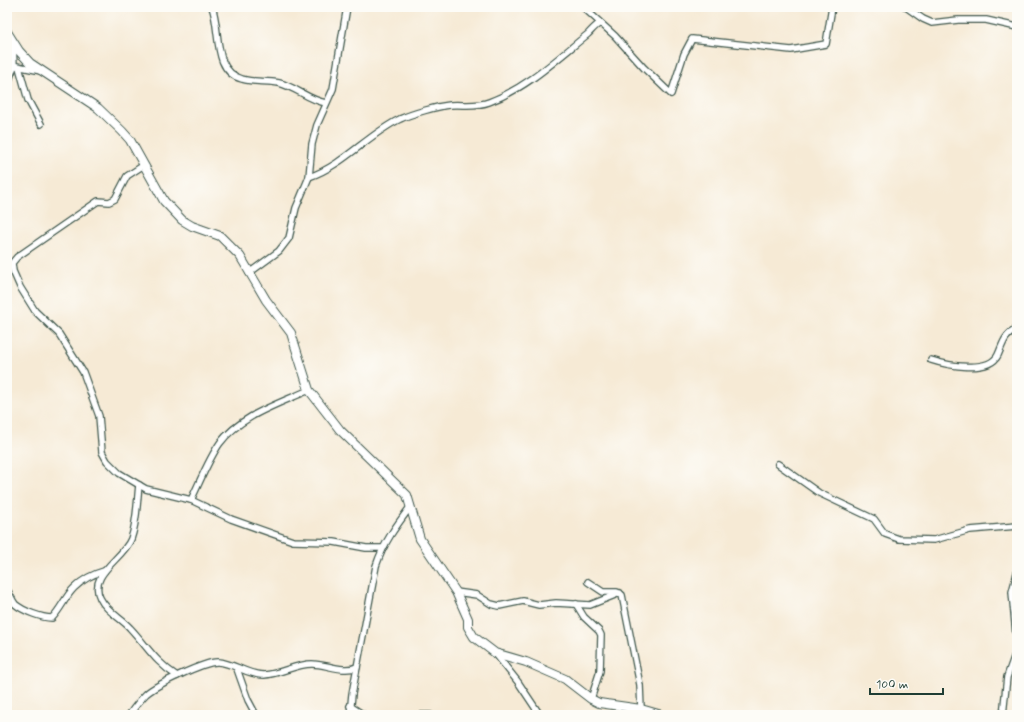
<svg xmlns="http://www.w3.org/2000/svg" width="1024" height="722" font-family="Mynerve,sans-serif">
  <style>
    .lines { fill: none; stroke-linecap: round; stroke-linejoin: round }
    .street-casing { stroke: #3f574c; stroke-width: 8 }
    .secondary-casing { stroke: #3f574c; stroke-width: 10 }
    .street { stroke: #fff; stroke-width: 5.5 }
    .secondary { stroke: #fff; stroke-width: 8 }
  </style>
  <rect width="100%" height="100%" fill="#fdfcf7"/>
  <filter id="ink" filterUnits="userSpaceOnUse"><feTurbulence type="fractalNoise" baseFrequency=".025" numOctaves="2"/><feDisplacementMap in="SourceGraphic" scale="8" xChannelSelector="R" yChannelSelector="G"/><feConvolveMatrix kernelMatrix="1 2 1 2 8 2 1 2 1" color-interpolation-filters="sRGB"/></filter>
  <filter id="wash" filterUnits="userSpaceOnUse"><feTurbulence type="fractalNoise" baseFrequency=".012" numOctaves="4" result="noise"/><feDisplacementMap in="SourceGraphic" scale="16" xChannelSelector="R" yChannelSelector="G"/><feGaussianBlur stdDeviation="0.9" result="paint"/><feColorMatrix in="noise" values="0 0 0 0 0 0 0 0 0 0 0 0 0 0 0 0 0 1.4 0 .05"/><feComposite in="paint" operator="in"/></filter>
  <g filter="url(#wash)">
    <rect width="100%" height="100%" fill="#f6ead5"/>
  </g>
  <g filter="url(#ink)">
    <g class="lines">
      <g class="street-casing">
        <g id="street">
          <path d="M212,7C221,30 212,71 242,79C254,83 267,80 279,83C296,87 308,100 326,103"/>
          <path d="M583,7L615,36L644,68L671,94L684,54L692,39L791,50L826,44L832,7"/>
          <path d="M906,7L923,19L932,23L958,20H986L1017,27"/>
          <path d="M7,64L41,71"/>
          <path d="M19,67L28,100L41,124"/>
          <path d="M7,86L14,66L13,44"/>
          <path d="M144,165L127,176L115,199L109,202L98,201L17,257L12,263L13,271L20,287L35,311L59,334L83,372L99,416L102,452L107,461L119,473L146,489L191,500L231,519L293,541L334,542L366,548H382"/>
          <path d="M309,177C344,165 367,135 400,119C411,114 438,106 450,105C463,104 476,107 489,102C527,88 557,59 588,34C592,30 595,26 599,24"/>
          <path d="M249,273L279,251L289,238L296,208L309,177L312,144L317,125L333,89L347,7"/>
          <path d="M931,360C946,365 989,374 998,355C1003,344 1004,335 1017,329"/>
          <path d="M778,464L819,493L874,519L885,534L899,539L934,540L970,530L1017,526"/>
          <path d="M139,485C137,502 137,523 131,539C123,559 88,574 100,598C106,611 121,618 130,628C147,646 155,662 177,676"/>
          <path d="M191,500C200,482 208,460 220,443C241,415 279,404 309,390"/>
          <path d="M1017,573L1012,592L1017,645"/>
          <path d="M588,582L603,592H617L622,595L640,685L641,709"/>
          <path d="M7,590C10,594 12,600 15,604C23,611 42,618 52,618C61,609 65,597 74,588C82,580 93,574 104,571"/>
          <path d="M456,592L477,595L491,604L499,606L523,601L539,605L556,603L590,605L620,593"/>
          <path d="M576,604L584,617L599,631L601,635L600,671L591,699"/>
          <path d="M495,653L518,682L540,715"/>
          <path d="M237,669L248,700L256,715"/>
          <path d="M350,706L364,715"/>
          <path d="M129,715C134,708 140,700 146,694C156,685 205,661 218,662C234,663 247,675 264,675C281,674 295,664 312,664C326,664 343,673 357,667"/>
          <path d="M350,715L352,694L376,566C384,542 396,526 411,506"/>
          <path d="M417,715H430"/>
          <path d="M1003,715L1007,677L1017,649"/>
        </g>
      </g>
      <g class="secondary-casing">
        <path id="secondary" d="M7,32L19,51L30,63L98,108L122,131L130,140L164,201L182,220L192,226L220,236L240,256L266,300L291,333L309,390L340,430L407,495L420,539L456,592L468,619V627L474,637L495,653L526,662L565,679L591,699L599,703L641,709L662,715"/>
      </g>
      <use href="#street" class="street"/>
      <use href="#secondary" class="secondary"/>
    </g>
  </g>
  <rect width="1024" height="722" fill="none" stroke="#fdfcf7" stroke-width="24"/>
  <path d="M870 688v6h73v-6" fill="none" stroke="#1f3d34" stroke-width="2"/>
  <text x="876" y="688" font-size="12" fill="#1f3d34" stroke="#fdfcf7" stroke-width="3" paint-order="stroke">100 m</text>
</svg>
